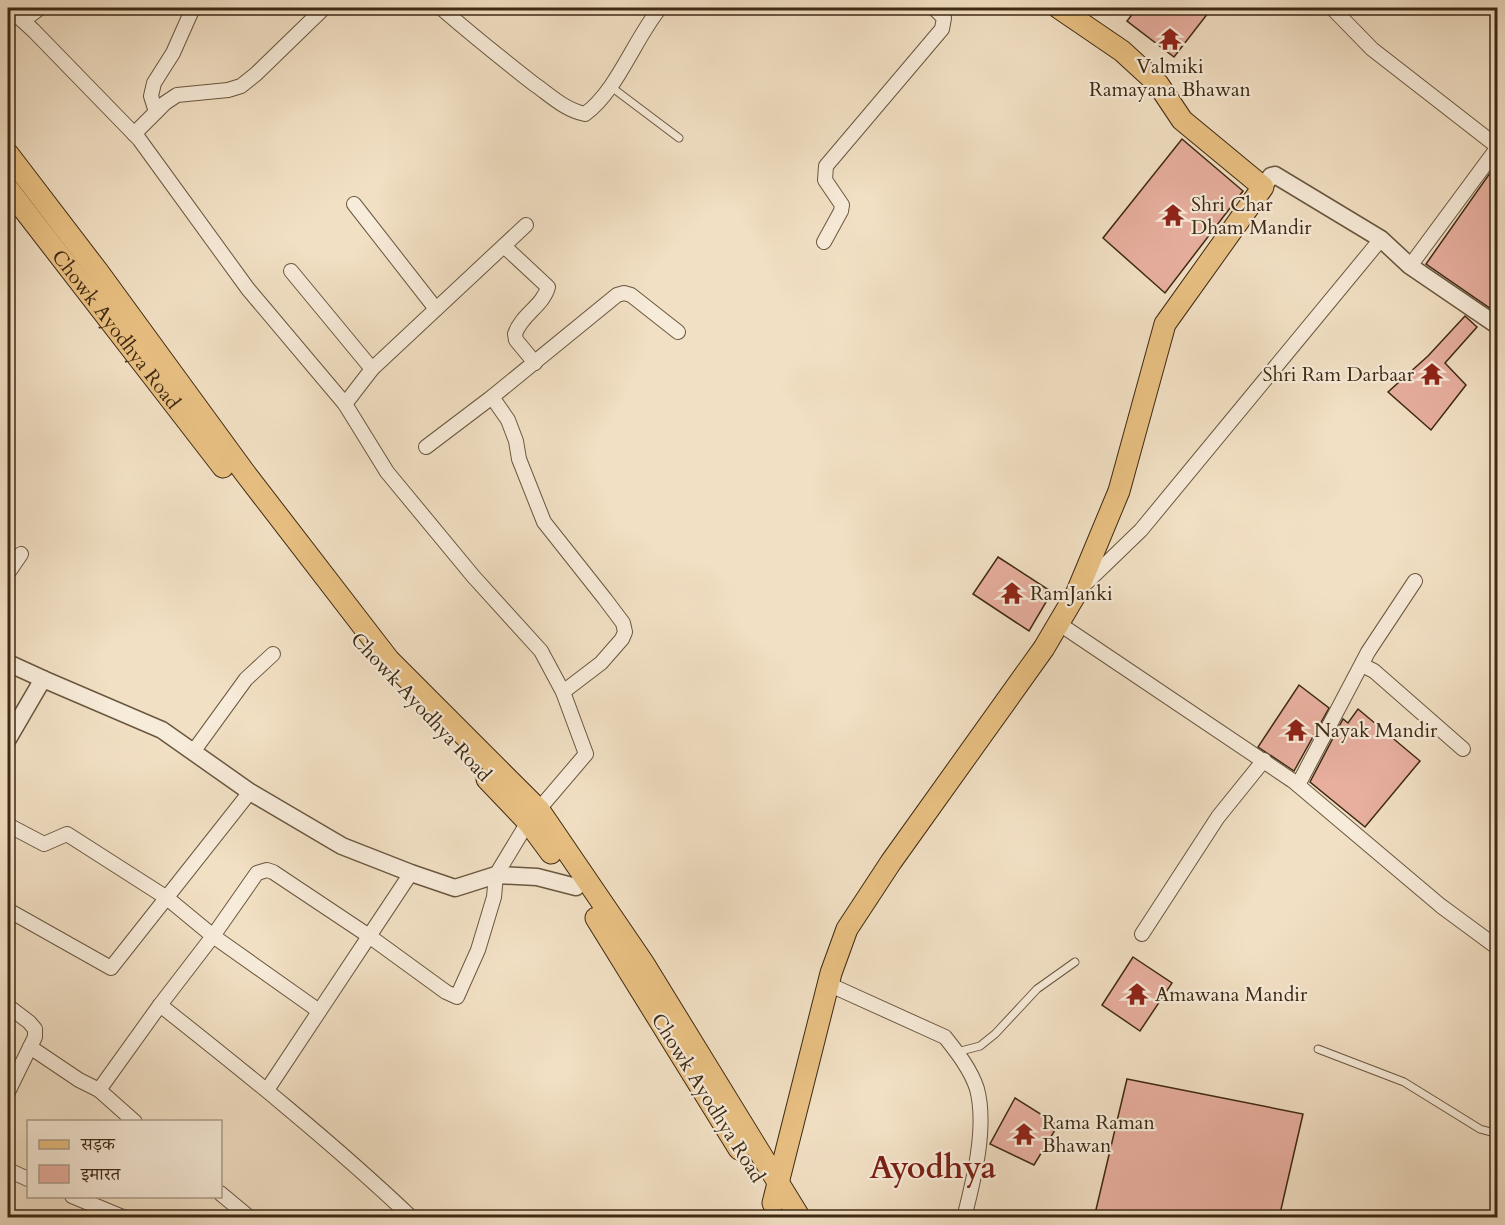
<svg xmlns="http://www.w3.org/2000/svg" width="1505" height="1225" font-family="Cardo,'Noto Serif Devanagari',serif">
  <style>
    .building { fill: #e8af9f; stroke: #3d2913; stroke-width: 1.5 }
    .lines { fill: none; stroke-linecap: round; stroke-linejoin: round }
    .service-casing { stroke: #6a573f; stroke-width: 9 }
    .minor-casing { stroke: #6a573f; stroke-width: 16 }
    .tertiary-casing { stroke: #6a573f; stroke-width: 19 }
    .primary-casing { stroke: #3d2913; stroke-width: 23 }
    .service { stroke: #f7ebd9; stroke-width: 7 }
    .minor { stroke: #f7ebd9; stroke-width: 14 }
    .tertiary { stroke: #f7ebd9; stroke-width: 16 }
    .primary { stroke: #e9c082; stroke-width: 21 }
    .labels { text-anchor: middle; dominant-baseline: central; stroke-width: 4.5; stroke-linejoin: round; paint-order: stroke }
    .poi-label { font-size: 20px; fill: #3d2913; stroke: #f7ebd9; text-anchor: start }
    .street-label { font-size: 20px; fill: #3d2913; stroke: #f7ebd9 }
    .town-label { font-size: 32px; font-weight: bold; fill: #7a1f14; stroke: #f7ebd9 }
  </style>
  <rect width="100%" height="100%" fill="#f2e0c4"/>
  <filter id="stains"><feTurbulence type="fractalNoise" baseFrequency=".00333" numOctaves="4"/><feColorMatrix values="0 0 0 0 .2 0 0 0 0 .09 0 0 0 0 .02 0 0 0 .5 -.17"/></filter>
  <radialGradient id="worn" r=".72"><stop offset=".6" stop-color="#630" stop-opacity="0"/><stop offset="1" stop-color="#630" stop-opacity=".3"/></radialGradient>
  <g class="building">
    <path d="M1137,8H1212L1174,57L1127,21Z"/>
    <path d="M1182,139L1243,191L1165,293L1103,238Z"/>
    <path d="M1497,163V313L1426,264Z"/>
    <path d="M1465,316L1477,327L1445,363L1466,385L1431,430L1388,392L1428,356Z"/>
    <path d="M998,557L1052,592L1029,631L973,594Z"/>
    <path d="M1299,685L1329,708L1294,771L1258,747Z"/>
    <path d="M1358,709L1420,761L1365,827L1310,782L1343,719L1348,723Z"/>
    <path d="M1133,957L1172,983L1140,1031L1102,1005Z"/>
    <path d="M1127,1079L1303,1114L1279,1218H1094Z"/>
    <path d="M1015,1098L1058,1125L1034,1165L990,1144Z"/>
  </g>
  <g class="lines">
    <g class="service-casing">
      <g id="service">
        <path d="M610,86L679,138"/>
        <path d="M1318,1049L1404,1082L1480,1129L1498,1134"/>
        <path d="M957,1052L980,1046L995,1034L1037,989L1075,962"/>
      </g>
    </g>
    <g class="minor-casing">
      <g id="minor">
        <path d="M441,8C471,34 502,59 534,84C550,95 565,110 585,114C617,91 635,38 660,8"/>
        <path d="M1333,9L1372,49L1498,147"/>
        <path d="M23,21L40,8"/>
        <path d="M156,112L151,96L154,83L173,53L193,8"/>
        <path d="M134,134L165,103L177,95L228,90L241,86L256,74L324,8"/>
        <path d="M354,204L436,309"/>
        <path d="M824,242L841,211L842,205L825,180L826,166L942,29L944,18L934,8"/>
        <path d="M504,246L548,287C543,306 521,315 515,334L516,340L535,363"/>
        <path d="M1410,266L1498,147"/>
        <path d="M291,271L372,369"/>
        <path d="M492,397L508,420L516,441L519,459L544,522L605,599L623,623L625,632L622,639L601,663L563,692"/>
        <path d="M345,404L372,369L526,225"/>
        <path d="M426,447L492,397L617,295L624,293L631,295L678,332"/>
        <path d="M8,573L21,554"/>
        <path d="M1083,586L1141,530L1381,239"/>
        <path d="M1058,623L1293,781L1441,906L1498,948"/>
        <path d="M1362,665L1374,671L1463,749"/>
        <path d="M193,752L246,679L273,654"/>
        <path d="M1298,785L1368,652L1415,581"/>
        <path d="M8,825L44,844L67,834L167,898L213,936L257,873L267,870L273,872L369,936L446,992L457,997L478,950L494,897L496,875L528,822L586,754L563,692L541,651L473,576L387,472L345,404L248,289L139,139L34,31L9,8"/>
        <path d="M8,910L111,968L250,792"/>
        <path d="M1142,934L1218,817L1264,760"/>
        <path d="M828,984L945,1037C957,1052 971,1070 977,1089C987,1127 974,1179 964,1218"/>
        <path d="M160,1005L213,936L319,1011"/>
        <path d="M8,1006L29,1022L35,1029V1037L8,1092"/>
        <path d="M30,1047L79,1080L99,1090L135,1122"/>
        <path d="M99,1090L160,1005C246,1073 332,1142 412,1218"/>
        <path d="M267,1090L411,873"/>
        <path d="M8,1170L28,1179"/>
        <path d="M220,1193L250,1218"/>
        <path d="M72,1196L125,1218"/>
      </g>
    </g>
    <g class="tertiary-casing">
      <g id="tertiary">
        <path d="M1263,187L1271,176L1275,175L1381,239L1410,266L1498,326"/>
        <path d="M8,663L43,679"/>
        <path d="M8,739L43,679L162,730L250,792L342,846L411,873L455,888L496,875L537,877L576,887"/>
      </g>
    </g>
    <g class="primary-casing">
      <g id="primary">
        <path d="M8,154L99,273L245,473L389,660L539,810L644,964L800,1218"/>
        <path id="s1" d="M8,189L223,467"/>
        <path d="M487,779L528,822L551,853"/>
        <path d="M596,918L739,1149"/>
        <path d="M773,1203L831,973L847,929L891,862L1044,648L1077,592L1119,491L1165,324L1263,187L1182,120L1158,84L1122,51L1059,8"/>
      </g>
    </g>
    <use href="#service" class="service"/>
    <use href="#minor" class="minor"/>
    <use href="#tertiary" class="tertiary"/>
    <use href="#primary" class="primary"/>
  </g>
  <defs>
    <g id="temple-bare" transform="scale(1.8)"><path d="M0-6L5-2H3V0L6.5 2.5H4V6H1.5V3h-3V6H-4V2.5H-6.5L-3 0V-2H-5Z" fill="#8f2418" stroke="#f7ebd9" stroke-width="2.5" paint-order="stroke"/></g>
  </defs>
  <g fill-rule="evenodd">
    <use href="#temple-bare" x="1170" y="39"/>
    <use href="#temple-bare" x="1173" y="215"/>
    <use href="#temple-bare" x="1432" y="374"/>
    <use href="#temple-bare" x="1012" y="593"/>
    <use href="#temple-bare" x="1296" y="730"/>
    <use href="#temple-bare" x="1137" y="994"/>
    <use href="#temple-bare" x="1024" y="1134"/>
  </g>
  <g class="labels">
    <g class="poi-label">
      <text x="1170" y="66" text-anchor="middle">Valmiki<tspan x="1170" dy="23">Ramayana Bhawan</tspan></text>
      <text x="1191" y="204">Shri Char<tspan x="1191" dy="23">Dham Mandir</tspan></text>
      <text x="1414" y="374" text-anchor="end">Shri Ram Darbaar</text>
      <text x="1030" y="593">RamJanki</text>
      <text x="1314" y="730">Nayak Mandir</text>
      <text x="1155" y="994">Amawana Mandir</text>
      <text x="1042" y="1122">Rama Raman<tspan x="1042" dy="23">Bhawan</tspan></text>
    </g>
    <g class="street-label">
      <text stroke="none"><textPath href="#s1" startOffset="177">Chowk Ayodhya Road</textPath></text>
      <text transform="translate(421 707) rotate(47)">Chowk Ayodhya Road</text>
      <text transform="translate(708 1098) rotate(58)">Chowk Ayodhya Road</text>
    </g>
    <g class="town-label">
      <text x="933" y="1168">Ayodhya</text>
    </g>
  </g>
  <rect width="1505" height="1225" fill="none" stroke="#f2e0c4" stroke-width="30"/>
  <rect x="9" y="9" width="1487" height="1207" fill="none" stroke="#3d2913" stroke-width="3"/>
  <rect x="15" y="15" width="1475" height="1195" fill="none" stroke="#3d2913" stroke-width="1.5"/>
  <rect x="27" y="1120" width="195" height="78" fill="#f7ebd9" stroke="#ad9d8a" stroke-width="1.5"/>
  <rect x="39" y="1140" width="30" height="9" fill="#e9c082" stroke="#ad9d8a" stroke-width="1.5"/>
  <text x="81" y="1150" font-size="18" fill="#3d2913">सड़क</text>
  <rect x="39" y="1165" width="30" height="18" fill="#e8af9f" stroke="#ad9d8a" stroke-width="1.5"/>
  <text x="81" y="1180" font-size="18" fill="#3d2913">इमारत</text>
  <rect width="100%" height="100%" filter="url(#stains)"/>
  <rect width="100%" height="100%" fill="url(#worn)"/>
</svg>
